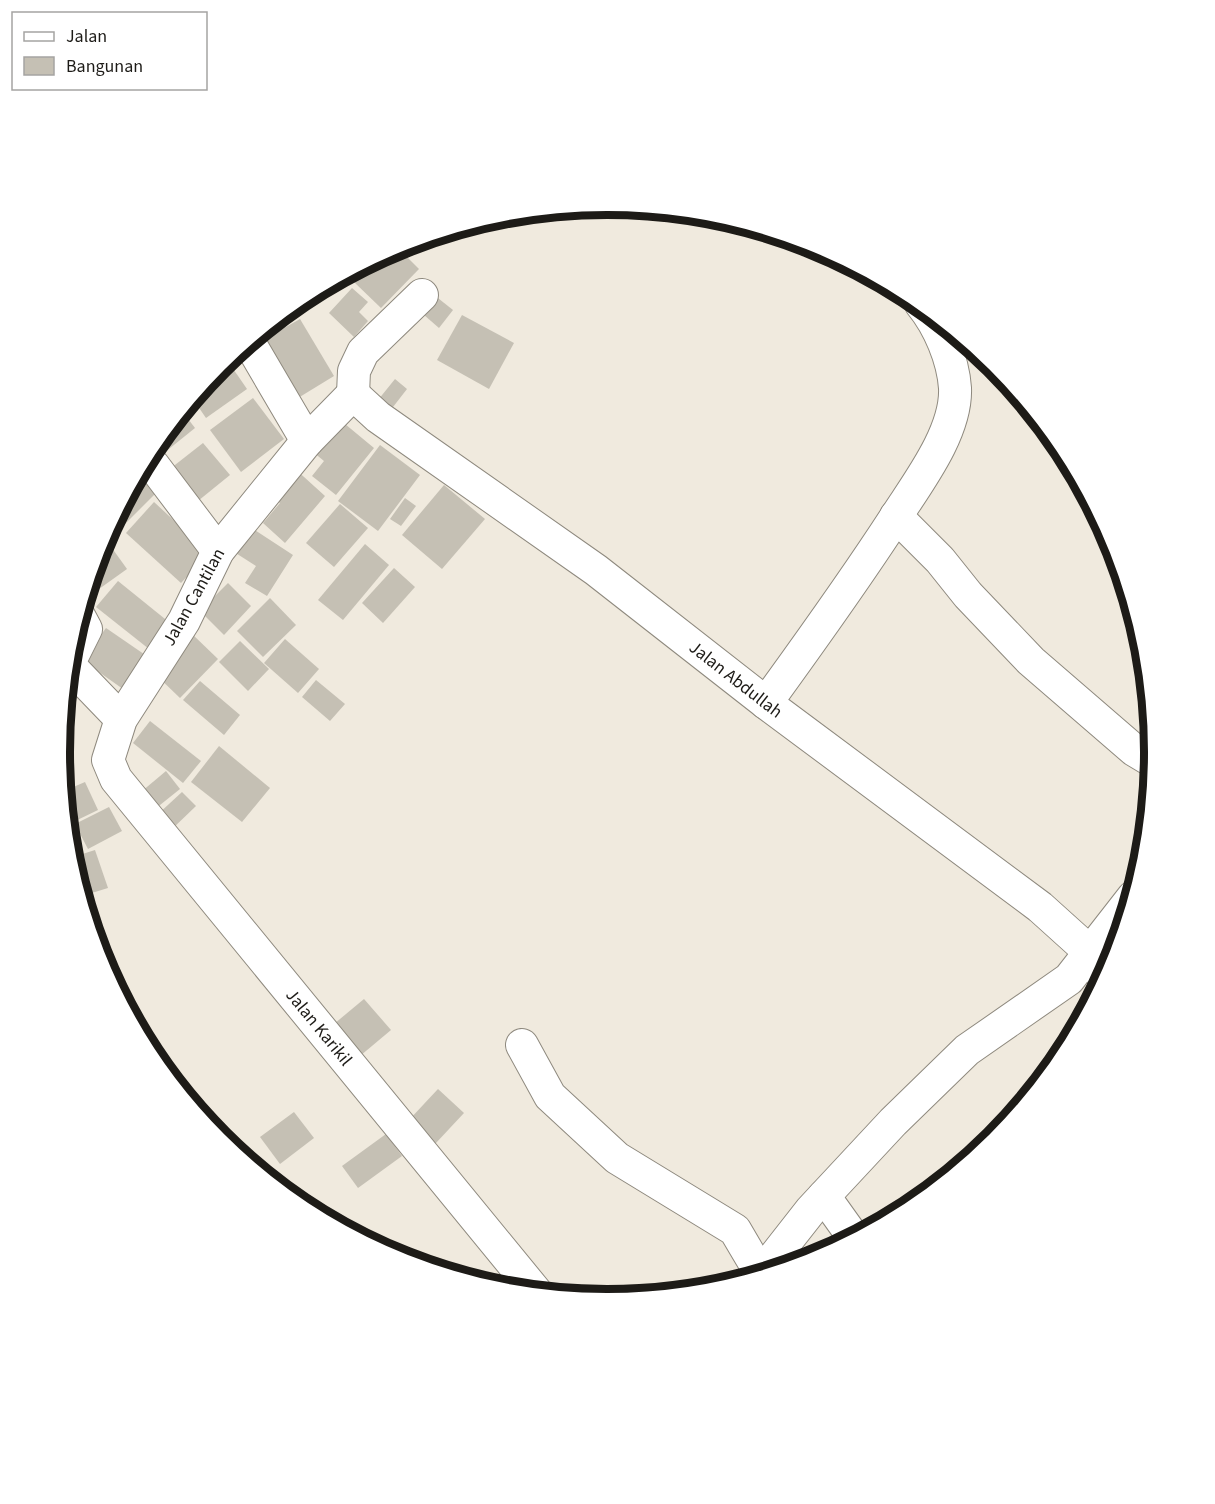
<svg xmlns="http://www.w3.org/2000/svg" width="1215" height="1504" font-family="'Source Sans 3',sans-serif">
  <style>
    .building { fill: #c5c0b4 }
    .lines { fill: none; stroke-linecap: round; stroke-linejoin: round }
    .minor-casing { stroke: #8e897e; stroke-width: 34 }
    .minor { stroke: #fff; stroke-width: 32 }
    .labels { text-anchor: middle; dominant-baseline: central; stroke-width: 5; stroke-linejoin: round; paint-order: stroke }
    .street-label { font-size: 18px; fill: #1d1b17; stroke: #fff }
    .rim { fill: none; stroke: #1d1b17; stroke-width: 8 }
  </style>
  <rect width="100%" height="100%" fill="#f0eade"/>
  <g class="building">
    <path d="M397,247L419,269L381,308L354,282L376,258Z"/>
    <path d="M352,288L368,302L359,312L368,321L354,337L329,313Z"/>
    <path d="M318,289L321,292L268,334L264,329L304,297Z"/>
    <path d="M429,291L453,310L439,328L416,308Z"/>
    <path d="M462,315L514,343L489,389L437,360Z"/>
    <path d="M300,319L334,376L298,398L263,340Z"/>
    <path d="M227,360L247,389L206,418L193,399Z"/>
    <path d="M395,379L407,389L393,407L416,425L374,405Z"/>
    <path d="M253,398L284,439L241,472L210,430Z"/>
    <path d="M182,411L195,428L154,461L149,455L152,448Z"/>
    <path d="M328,421L340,430L345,424L374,448L336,495L312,476L324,461L307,447Z"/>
    <path d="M203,443L230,475L193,505L166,472Z"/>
    <path d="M380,445L420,475L378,531L338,501Z"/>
    <path d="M293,467L325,496L285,543L263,523L280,503L269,494Z"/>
    <path d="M138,474L157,492L120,529L113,522Z"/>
    <path d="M444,485L485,519L442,569L402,535Z"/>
    <path d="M405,498L416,506L401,526L390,519Z"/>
    <path d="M154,502L209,553L181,583L126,533Z"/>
    <path d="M340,504L368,528L334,567L306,543Z"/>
    <path d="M247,525L293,555L267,596L245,583L256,566L231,550Z"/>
    <path d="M104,537L127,569L85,599L102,542Z"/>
    <path d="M365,544L389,565L343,620L318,600Z"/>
    <path d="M394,568L415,587L383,623L362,603Z"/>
    <path d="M118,581L170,623L149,649L96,607Z"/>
    <path d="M228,583L251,606L224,635L200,611Z"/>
    <path d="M270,598L296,625L263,657L237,631Z"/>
    <path d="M106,628L154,661L130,694L82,660Z"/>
    <path d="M191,633L218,659L180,698L153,672Z"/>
    <path d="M285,639L319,669L298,693L264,663Z"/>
    <path d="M240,641L269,669L248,691L219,662Z"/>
    <path d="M316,680L345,704L330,721L302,697Z"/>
    <path d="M200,681L240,715L224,735L183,700Z"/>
    <path d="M150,721L201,761L183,783L133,743Z"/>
    <path d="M219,746L270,788L242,822L191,782Z"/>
    <path d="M166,771L180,789L155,809L141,792Z"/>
    <path d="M85,782L98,810L67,825L64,791Z"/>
    <path d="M182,792L196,806L170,831L156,816Z"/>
    <path d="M109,807L122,831L88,849L75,824Z"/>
    <path d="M95,850L108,888L82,896L70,858Z"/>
    <path d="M364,999L391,1030L360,1056L334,1024Z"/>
    <path d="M438,1089L464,1113L435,1144L409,1120Z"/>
    <path d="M294,1112L314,1138L280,1164L260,1137Z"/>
    <path d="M386,1134L402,1156L358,1188L342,1166Z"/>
  </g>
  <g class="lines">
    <g class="minor-casing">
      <g id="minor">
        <path d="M249,342L307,441"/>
        <path id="s1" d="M353,394L307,441L218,551L184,621L121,719L108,760L116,779L536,1292"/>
        <path id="s2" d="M353,394L378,417L596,570L766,703L1040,907L1091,953L1104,979"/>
        <path d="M353,394L354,371L363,352L422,295"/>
        <path d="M153,465L218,551"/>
        <path d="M896,516L940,560L968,595L1031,661L1134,750L1154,762"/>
        <path d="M69,663L86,629L79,616"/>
        <path d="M69,665L121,719"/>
        <path d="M766,703C811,641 855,580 897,515C919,481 957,431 955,388C953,359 939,326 921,304"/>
        <path d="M522,1045L550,1096L617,1158L735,1230L761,1274"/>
        <path d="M824,1196L854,1238"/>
        <path d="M760,1275L811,1210L893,1122L967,1050L1069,979L1133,897"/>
      </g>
    </g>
    <use href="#minor" class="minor"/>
  </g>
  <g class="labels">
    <g class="street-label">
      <text transform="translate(194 597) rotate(-61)">Jalan Cantilan</text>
      <text stroke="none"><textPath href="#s2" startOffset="478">Jalan Abdullah</textPath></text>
      <text stroke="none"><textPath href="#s1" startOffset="786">Jalan Karikil</textPath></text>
    </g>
  </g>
  <path d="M0 0H1215V1504H0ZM70 752a537 537 0 1 1 1074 0a537 537 0 1 1-1074 0Z" fill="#fff" fill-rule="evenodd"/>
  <path class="rim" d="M70 752a537 537 0 1 1 1074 0a537 537 0 1 1-1074 0Z"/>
  <rect x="12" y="12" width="195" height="78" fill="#ffffff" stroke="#a5a4a2" stroke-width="1.5"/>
  <rect x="24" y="32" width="30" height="9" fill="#ffffff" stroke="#a5a4a2" stroke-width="1.5"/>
  <text x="66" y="42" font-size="18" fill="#1d1b17">Jalan</text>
  <rect x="24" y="57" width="30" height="18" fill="#c5c0b4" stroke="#a5a4a2" stroke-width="1.5"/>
  <text x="66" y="72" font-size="18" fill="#1d1b17">Bangunan</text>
</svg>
